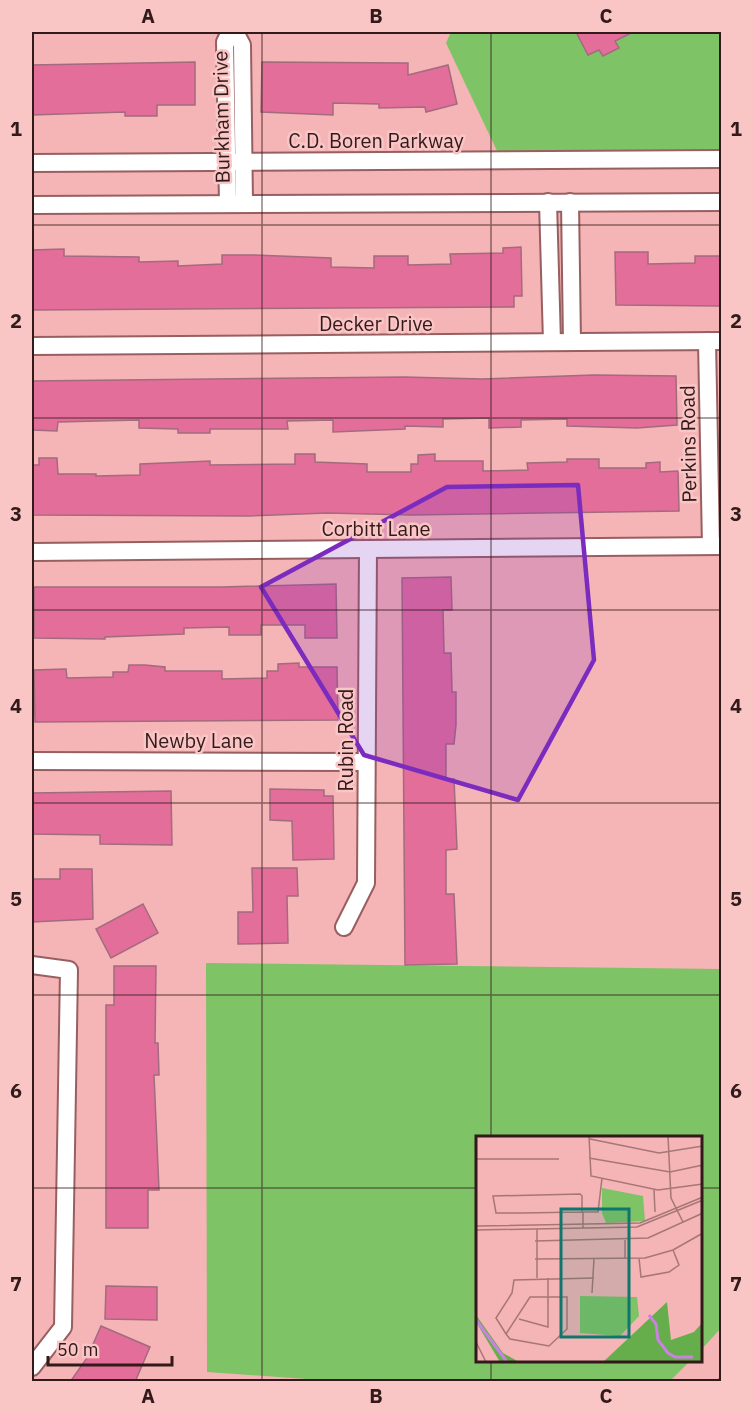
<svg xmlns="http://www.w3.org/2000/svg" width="753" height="1413" font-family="'IBM Plex Sans',sans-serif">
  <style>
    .green { fill: #7ec366 }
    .building { fill: #e36e9a; stroke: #a36b7e; stroke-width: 1.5 }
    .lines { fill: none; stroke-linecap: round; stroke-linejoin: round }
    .minor-casing { stroke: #985f60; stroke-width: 20 }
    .minor { stroke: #fff; stroke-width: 16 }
    .rail-casing { stroke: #916566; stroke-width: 7 }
    .rail { stroke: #fac5c5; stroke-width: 4.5; stroke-dasharray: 14; stroke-linecap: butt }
    .marked { fill: #7b2cbf; fill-opacity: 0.2; stroke: #7b2cbf; stroke-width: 4.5; stroke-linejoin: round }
    .grid { fill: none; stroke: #321a1b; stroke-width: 1.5; stroke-opacity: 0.55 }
    .labels { text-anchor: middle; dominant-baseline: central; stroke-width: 5; stroke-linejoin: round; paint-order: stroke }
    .street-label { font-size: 20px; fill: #321a1b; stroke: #fac5c5 }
    .inset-river { fill: none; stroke: #ca82e0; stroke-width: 3 }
    .inset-road { fill: none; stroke: #a77677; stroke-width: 1.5 }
    .view { fill: #0f766e; fill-opacity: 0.15; stroke: #0f766e; stroke-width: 3 }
    .inset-edge { fill: none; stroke: #321a1b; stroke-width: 3 }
    .neatline { fill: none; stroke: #321a1b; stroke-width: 2 }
    .grid-label { font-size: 20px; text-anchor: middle; font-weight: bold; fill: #321a1b }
  </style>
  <rect width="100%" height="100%" fill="#f5b4b5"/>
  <g class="green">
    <path d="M451,32H721V150L498,153L446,43Z"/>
    <path d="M206,963L721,969V1328L701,1350L700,1137H477V1360L690,1361L670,1381L349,1382L207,1372Z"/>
  </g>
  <g class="building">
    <path d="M576,32H633L615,41L619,48L603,56L599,50L588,55Z"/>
    <path d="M195,62V105H157V116H125V112L32,115V65Z"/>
    <path d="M262,62L408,63V75L448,65L457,104L426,112L425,107L379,108V104L333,103V115L261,112Z"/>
    <path d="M521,247L522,296H514V307L32,310V250L64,249V256L139,257V262L178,261V266L222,264V255H254L331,258V267L374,268V256H408V265L451,264L450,254L503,253V248Z"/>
    <path d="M615,252H648V264L695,263V256H722V306L616,305Z"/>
    <path d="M594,375L676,376L677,425L637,428L567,426V419L521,420V427L489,428V418L443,419V427L405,426V429L333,432V420L287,421L288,429H210V433H178V429L139,428V420L58,422L57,431L32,430V381L404,377L482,379Z"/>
    <path d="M295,454H315V462L367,464V472H411V464H418V455L435,454V461H483V471L528,470L527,463L567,462V459H599V468H646V463L660,462V472L678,471L679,511L412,515L327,513L249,516L32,515V465H39V458H57L58,474H96V476L140,475V464L210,461V465L295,464Z"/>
    <path d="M451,577L452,610H443L444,653H451L452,692H456V725L454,744H446V779H454L457,849L446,850V894H454L457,964L405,965L402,578Z"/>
    <path d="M336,584L337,638H305V625H261V635H229V627L184,628V634L105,637V639L34,638V587H221Z"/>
    <path d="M299,663V667H337L338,720L35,722L34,670L66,669L67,678L113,677V672H128L129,665H145L165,667V671H222V679L267,678V671H278V664Z"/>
    <path d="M270,789L324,790V796H333L334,859L293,860L292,821L270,820Z"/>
    <path d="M171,791L172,845L100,844V835L32,834V793Z"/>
    <path d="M252,868H297L298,896H287L288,943L238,944V912H253Z"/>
    <path d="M60,869H92L93,919L32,922V879H60Z"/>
    <path d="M143,904L158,933L111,958L96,929Z"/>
    <path d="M114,966H156L155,1043H158L159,1075H154L159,1190H148V1228H106V1005H114Z"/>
    <path d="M106,1286L157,1287V1320L105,1319Z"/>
    <path d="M101,1326L150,1347L135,1382H70L87,1358Z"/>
  </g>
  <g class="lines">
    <g class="minor-casing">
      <g id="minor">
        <path d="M235,32L242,45L244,203"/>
        <path d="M32,163L722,159"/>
        <path d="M548,202L552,342"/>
        <path d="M570,202L572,342"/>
        <path d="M228,203L225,42L230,32"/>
        <path d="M32,205L722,202"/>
        <path d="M707,341L711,546"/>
        <path d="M32,346L722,341"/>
        <path d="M32,552L722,546"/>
        <path d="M32,761L366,762"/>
        <path d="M344,927L366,883L368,549"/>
        <path d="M32,965L69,970L63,1327L32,1367"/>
      </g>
    </g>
    <use href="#minor" class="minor"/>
    <g class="rail-casing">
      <path id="rail" d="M720,1382L722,1380"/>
    </g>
    <use href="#rail" class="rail"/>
  </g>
  <path class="marked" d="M578,485L594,660L518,800L364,755L261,587L447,487Z"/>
  <path class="grid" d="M262,32V1382M491,32V1137M32,225H722M32,418H722M32,610H722M32,803H722M32,995H722M32,1188H477M700,1188H722M491,1360V1382"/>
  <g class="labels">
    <g class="street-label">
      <text transform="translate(221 117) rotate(-91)">Burkham Drive</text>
      <text x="376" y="140">C.D. Boren Parkway</text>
      <text x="376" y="323">Decker Drive</text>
      <text transform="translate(688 444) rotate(-91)">Perkins Road</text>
      <text x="376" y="528">Corbitt Lane</text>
      <text x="199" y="740">Newby Lane</text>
      <text transform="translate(345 740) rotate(-90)">Rubin Road</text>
    </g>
  </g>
  <g transform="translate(476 1136)">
    <rect width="226" height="226" fill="#f5b4b5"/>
    <path d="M126,52L167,60L169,85L130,87L126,77ZM104,160L161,161L163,180L144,200L104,197Z" fill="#7ec366"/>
    <path d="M191,166L195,204L218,196L226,187V226H127ZM0,179L27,217L43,226H24L0,186Z" fill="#66ae4c"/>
    <path class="inset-river" d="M173,179L180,188L182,204L192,217L199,221H217M0,184L31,226"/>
    <path class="inset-road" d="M113,0L115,40L182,54L227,48M192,0L195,62L207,86M114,3L183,17L227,10M113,22L194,36L227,29M0,23H83M178,54L179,76M0,90L164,87L227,61M107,92V77L106,76V60L104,58L17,60L20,77H46L106,76H122L126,42M61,93V142M0,94L161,91L227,64M149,104V123M59,105L172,102L227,77M163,122L165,141L193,136L203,129L197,114M59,123L169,122L197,114L227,97M116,157L118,123M43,183L72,191V142M30,198L54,161H91V193L73,210L34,203L30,198L20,182L36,157L38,144L118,142M0,206L10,226"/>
    <path class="view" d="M85,73H153V201H85Z"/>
    <rect width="226" height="226" class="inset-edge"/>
  </g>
  <rect width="753" height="1413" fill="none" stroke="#fac5c5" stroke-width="66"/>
  <path d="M48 1356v9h124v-9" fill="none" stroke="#321a1b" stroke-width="3"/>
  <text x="57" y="1356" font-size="18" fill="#321a1b" stroke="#fac5c5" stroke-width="4.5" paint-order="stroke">50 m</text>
  <rect x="33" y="33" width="687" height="1347" class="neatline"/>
  <g class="grid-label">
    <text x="148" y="23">A</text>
    <text x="376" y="23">B</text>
    <text x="606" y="23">C</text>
    <text x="16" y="136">1</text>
    <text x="736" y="136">1</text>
    <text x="16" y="328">2</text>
    <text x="736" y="328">2</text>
    <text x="16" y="521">3</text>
    <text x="736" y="521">3</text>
    <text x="16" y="713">4</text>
    <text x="736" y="713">4</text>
    <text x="16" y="906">5</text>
    <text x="736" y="906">5</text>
    <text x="16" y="1098">6</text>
    <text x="736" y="1098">6</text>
    <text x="16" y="1291">7</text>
    <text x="736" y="1291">7</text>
    <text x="148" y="1403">A</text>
    <text x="376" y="1403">B</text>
    <text x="606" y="1403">C</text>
  </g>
</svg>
